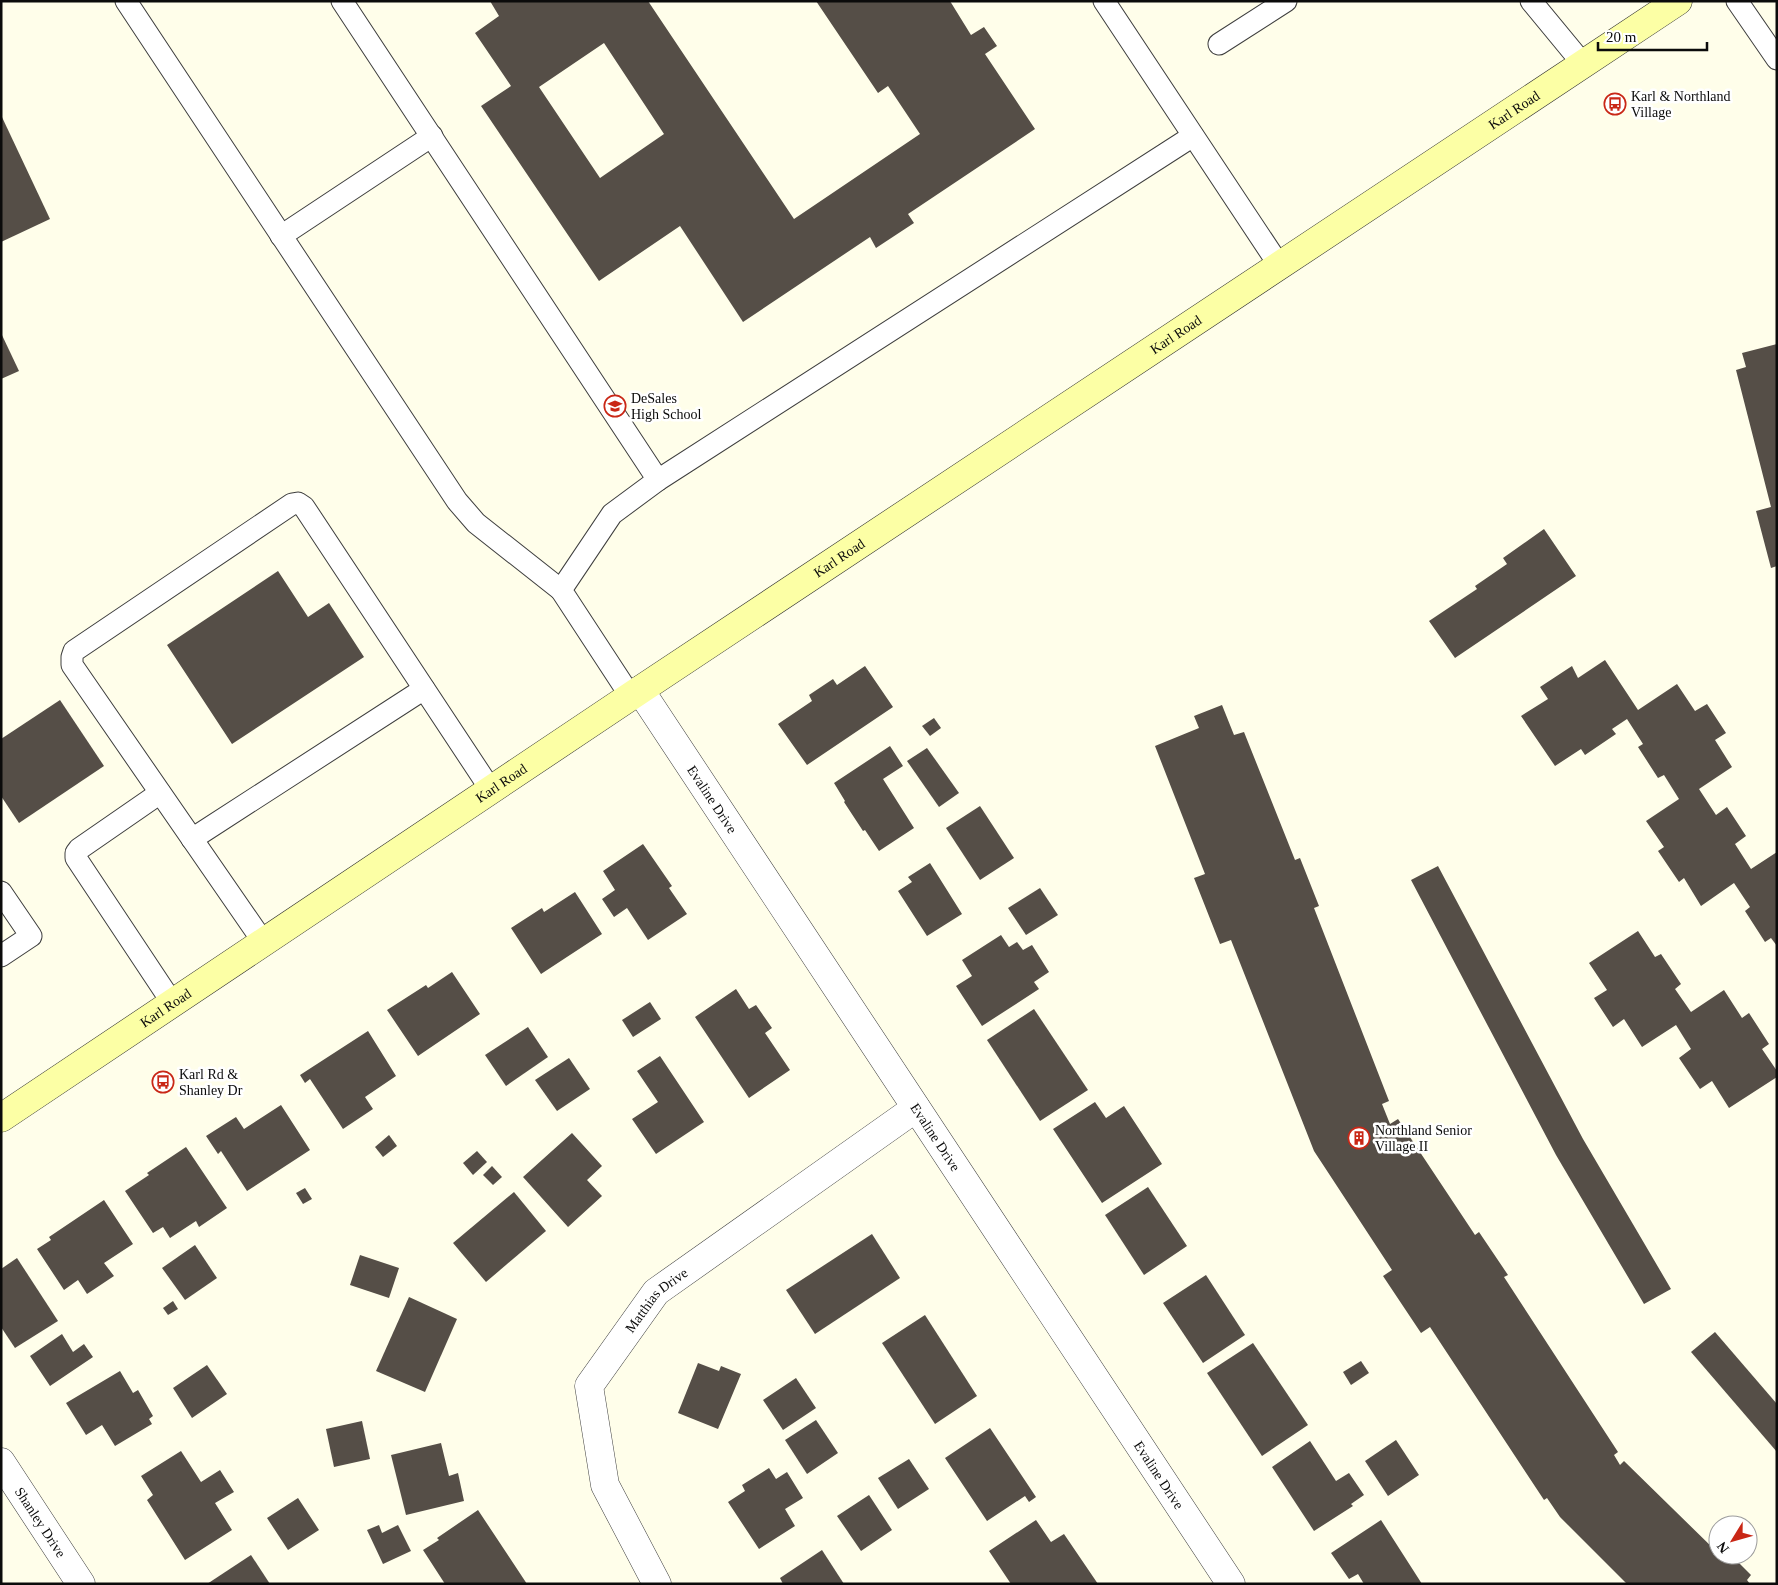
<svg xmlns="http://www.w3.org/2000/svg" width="1778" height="1585" font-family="Georgia,serif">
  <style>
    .building { fill: #554e47; fill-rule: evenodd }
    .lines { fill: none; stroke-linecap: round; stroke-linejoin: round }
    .lane-casing { stroke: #3e3e3e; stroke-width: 23 }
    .street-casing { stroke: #3e3e3e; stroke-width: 29 }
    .secondary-casing { stroke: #2d2d2d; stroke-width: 29 }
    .lane { stroke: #fff; stroke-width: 21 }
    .street { stroke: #fff; stroke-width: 28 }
    .secondary { stroke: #fcffa5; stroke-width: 28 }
    .labels { text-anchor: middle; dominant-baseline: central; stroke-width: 5; stroke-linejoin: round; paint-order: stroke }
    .poi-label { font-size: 14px; fill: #0b0b0b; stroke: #fff; text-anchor: start }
    .street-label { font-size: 14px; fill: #0b0b0b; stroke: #fff }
  </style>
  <rect width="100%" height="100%" fill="#fffeea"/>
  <g class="building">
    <path d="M490,1H648L794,219L920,134L888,86L878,93L816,1H950L971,35L984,27L997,46L985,54L1035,129L908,214L914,223L876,248L870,237L743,322L680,226L599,281L481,106L511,86L475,33L499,16ZM604,43L664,134L600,178L539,87Z"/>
    <path d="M1,115L50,219L1,242Z"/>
    <path d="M1,333L19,371L1,379Z"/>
    <path d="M1777,344V566L1771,568L1756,511L1771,507L1736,370L1746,367L1742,353Z"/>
    <path d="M1544,529L1576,576L1455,658L1429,621L1477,589L1475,586L1507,564L1503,558Z"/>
    <path d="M278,571L308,617L329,603L364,657L232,744L167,645Z"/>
    <path d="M1605,660L1638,710L1677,684L1695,711L1707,704L1726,733L1715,740L1732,767L1699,789L1716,815L1727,807L1746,836L1735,844L1751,869L1777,852V946L1771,938L1765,942L1745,911L1750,907L1734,883L1701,906L1684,878L1679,882L1658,851L1664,847L1646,821L1679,799L1664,775L1658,778L1638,747L1643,744L1627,719L1612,729L1616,734L1585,755L1581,749L1555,766L1521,716L1548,699L1540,687L1572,666L1578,678Z"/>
    <path d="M865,666L893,707L807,765L778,724L812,701L809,695L833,679L837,685Z"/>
    <path d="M60,700L104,766L19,823L1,796V739Z"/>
    <path d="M1222,705L1234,735L1244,732L1295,860L1300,858L1319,906L1314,908L1389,1101L1382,1104L1390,1124L1398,1119L1475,1235L1479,1232L1508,1275L1504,1277L1618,1452L1614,1455L1620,1465L1624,1461L1718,1553V1555L1723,1558L1727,1555H1731L1751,1575L1747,1580L1750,1584H1627L1560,1517L1547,1498L1544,1500L1430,1327L1421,1333L1383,1276L1392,1270L1314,1151L1231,940L1220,944L1194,878L1205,874L1155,746L1199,728L1194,716Z"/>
    <path d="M934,718L941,728L930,736L922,726Z"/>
    <path d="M890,746L903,766L883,779L914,828L879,851L865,830L863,831L844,802L845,801L834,783Z"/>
    <path d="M927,748L959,793L939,807L907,761Z"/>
    <path d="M980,806L1014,858L980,880L946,828Z"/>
    <path d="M643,844L672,886L669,888L687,914L648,940L627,908L614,917L602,899L615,890L603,871Z"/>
    <path d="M930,863L962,914L927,936L898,891L912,882L908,877Z"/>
    <path d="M1438,866L1583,1139L1671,1289L1644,1304L1556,1155L1411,880Z"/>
    <path d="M1040,888L1058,915L1026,935L1008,908Z"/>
    <path d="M575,892L602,934L541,974L511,928L542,908L544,912Z"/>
    <path d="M1638,931L1655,957L1661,954L1681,984L1675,989L1691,1012L1724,990L1742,1018L1749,1013L1769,1044L1762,1049L1777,1071V1077L1729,1108L1712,1081L1700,1089L1679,1058L1691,1049L1676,1025L1642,1047L1624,1019L1613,1027L1594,998L1607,990L1589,963Z"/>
    <path d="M1001,935L1009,947L1017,942L1023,950L1032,945L1049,972L1034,982L1039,989L982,1026L956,986L972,976L962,960Z"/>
    <path d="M452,972L480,1014L418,1056L387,1010L426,985L428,988Z"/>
    <path d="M736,989L749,1009L756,1005L772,1028L765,1033L790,1070L749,1098L695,1017Z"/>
    <path d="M650,1002L661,1019L633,1037L622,1020Z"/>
    <path d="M1034,1009L1088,1090L1040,1121L987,1040Z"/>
    <path d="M528,1027L548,1057L506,1086L485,1055Z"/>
    <path d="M368,1031L396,1076L365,1097L373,1109L343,1129L310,1079L305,1083L300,1075Z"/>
    <path d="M660,1056L704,1122L656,1154L632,1119L658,1102L637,1071Z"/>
    <path d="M569,1058L590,1089L557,1111L535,1080Z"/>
    <path d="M1095,1102L1106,1118L1124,1106L1162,1164L1102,1203L1053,1129Z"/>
    <path d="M281,1105L310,1150L247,1191L221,1151L218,1154L206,1136L236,1117L244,1129Z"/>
    <path d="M572,1133L602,1166L587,1180L602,1196L568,1227L523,1177Z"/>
    <path d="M389,1135L397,1146L383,1157L375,1147Z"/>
    <path d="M186,1147L227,1208L199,1227L196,1221L170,1238L163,1227L153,1233L125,1191L149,1175L147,1173Z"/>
    <path d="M477,1151L487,1162L473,1175L463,1163Z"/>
    <path d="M492,1166L502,1177L493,1185L483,1175Z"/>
    <path d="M1148,1187L1187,1246L1144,1275L1105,1215Z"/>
    <path d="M305,1188L312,1199L303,1204L296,1193Z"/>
    <path d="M514,1192L546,1231L486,1282L453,1243Z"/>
    <path d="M104,1200L133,1244L104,1263L114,1276L87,1294L78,1280L64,1290L37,1249L51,1240L49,1237Z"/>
    <path d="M872,1234L900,1278L815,1334L786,1290Z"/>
    <path d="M195,1245L217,1278L185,1300L162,1268Z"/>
    <path d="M360,1255L399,1268L389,1298L350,1285Z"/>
    <path d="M17,1258L58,1321L15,1348L1,1327V1269Z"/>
    <path d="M1206,1275L1245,1335L1203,1363L1163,1303Z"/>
    <path d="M409,1297L457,1319L425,1392L376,1371Z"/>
    <path d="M173,1301L178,1309L168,1315L163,1308Z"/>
    <path d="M925,1315L977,1396L935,1424L882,1343Z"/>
    <path d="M1715,1332L1777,1404V1452L1691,1352Z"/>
    <path d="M62,1334L73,1352L84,1344L93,1357L50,1386L30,1356Z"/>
    <path d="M1253,1343L1308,1425L1262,1456L1207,1373Z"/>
    <path d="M1361,1361L1369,1373L1351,1385L1343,1372Z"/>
    <path d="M698,1363L719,1371L721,1366L741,1374L718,1429L678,1413Z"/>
    <path d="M207,1365L227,1394L192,1418L173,1388Z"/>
    <path d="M120,1371L133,1393L138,1390L153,1416L149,1419L152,1424L115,1446L102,1425L86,1435L66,1403Z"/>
    <path d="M796,1378L816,1408L783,1430L763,1400Z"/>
    <path d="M816,1420L838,1453L807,1474L785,1440Z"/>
    <path d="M362,1421L370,1459L334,1467L326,1429Z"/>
    <path d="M990,1428L1036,1497L1029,1502L1025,1496L987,1521L945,1458Z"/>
    <path d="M1396,1440L1419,1475L1388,1496L1365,1461Z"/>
    <path d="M1310,1441L1336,1481L1349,1473L1364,1495L1351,1504L1353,1506L1314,1531L1272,1467Z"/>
    <path d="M441,1443L449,1476L458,1473L464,1501L406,1515L391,1455Z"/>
    <path d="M181,1451L201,1482L220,1470L234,1492L215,1503L232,1530L185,1560L147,1500L153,1495L141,1476Z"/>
    <path d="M909,1459L929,1489L898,1509L878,1478Z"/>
    <path d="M769,1468L776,1479L787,1472L803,1498L785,1509L795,1526L759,1549L728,1502L745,1491L742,1485Z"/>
    <path d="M869,1495L892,1530L861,1551L837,1516Z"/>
    <path d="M298,1498L319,1530L288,1550L267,1518Z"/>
    <path d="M478,1510L527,1584H445L423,1550L439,1540L437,1538Z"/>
    <path d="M1036,1520L1051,1542L1064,1534L1098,1584H1011L989,1551Z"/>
    <path d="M1381,1520L1422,1584H1364L1358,1574L1349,1579L1331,1553Z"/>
    <path d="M379,1525L382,1533L398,1525L411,1551L383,1564L367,1530Z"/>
    <path d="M822,1550L844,1584H783L780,1578Z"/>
    <path d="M251,1555L270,1584H207Z"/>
  </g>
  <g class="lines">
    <g class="lane-casing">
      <g id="lane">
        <path d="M126,1L457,501L476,523L561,590"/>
        <path d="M342,1L658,480L612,514L561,590L631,697"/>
        <path d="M1104,1L1279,265"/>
        <path d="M1531,1L1583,64"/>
        <path d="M1737,1L1777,59"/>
        <path d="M1219,44L1286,1"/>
        <path d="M281,236L432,136"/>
        <path d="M658,480L1193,136"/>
        <path d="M160,793L79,849L76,853V858L173,1004"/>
        <path d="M192,839L424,689"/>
        <path d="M1,892L31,936L1,956"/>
        <path d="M264,943L72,665V657L74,651L292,504L298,503L304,507L491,790"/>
      </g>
    </g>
    <g class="street-casing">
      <g id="street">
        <path id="s1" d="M640,690L1231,1584"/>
        <path id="s2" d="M1,1462L81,1584"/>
        <path id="s3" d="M657,1584L605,1485L589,1386L656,1292L916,1108"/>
      </g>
    </g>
    <g class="secondary-casing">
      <g id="secondary">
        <path id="s4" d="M1,1118L640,690L1678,1"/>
      </g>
    </g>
    <use href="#lane" class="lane"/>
    <use href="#street" class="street"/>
    <use href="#secondary" class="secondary"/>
  </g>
  <defs>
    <g id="bus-ring" transform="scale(1.125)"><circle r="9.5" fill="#fff" stroke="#c92716" stroke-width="1.5"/><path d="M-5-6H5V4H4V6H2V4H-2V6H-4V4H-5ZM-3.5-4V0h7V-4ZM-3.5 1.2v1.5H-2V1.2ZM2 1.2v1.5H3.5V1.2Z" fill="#c92716"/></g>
    <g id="school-ring" transform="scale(1.125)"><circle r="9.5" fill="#fff" stroke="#c92716" stroke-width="1.5"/><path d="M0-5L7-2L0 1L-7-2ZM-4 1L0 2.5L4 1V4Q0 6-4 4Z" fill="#c92716"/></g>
    <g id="building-ring" transform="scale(1.125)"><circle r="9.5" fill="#fff" stroke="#c92716" stroke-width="1.5"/><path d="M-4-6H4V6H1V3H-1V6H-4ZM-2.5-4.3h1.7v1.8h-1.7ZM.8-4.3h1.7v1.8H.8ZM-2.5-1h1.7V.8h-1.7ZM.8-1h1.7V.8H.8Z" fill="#c92716"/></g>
  </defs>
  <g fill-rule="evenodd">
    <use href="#bus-ring" x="1615" y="104"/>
    <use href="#school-ring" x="615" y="406"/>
    <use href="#bus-ring" x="163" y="1082"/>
    <use href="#building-ring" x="1359" y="1138"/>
  </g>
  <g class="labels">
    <g class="poi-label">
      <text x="1631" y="96">Karl &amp; Northland<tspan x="1631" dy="16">Village</tspan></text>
      <text x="631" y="398">DeSales<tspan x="631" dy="16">High School</tspan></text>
      <text x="179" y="1074">Karl Rd &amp;<tspan x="179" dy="16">Shanley Dr</tspan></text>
      <text x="1375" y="1130">Northland Senior<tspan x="1375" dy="16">Village II</tspan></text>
    </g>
    <g class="street-label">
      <text stroke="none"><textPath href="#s4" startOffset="1818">Karl Road</textPath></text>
      <text stroke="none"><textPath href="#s4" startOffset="1412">Karl Road</textPath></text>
      <text stroke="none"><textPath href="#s4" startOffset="1008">Karl Road</textPath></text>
      <text stroke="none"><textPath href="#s4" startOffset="602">Karl Road</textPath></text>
      <text stroke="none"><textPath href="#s1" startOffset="131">Evaline Drive</textPath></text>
      <text stroke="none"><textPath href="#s4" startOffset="198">Karl Road</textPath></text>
      <text stroke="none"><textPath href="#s1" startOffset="536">Evaline Drive</textPath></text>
      <text stroke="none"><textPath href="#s3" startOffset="322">Matthias Drive</textPath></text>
      <text stroke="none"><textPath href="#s1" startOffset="941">Evaline Drive</textPath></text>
      <text stroke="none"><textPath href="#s2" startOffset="72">Shanley Drive</textPath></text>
    </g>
  </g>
  <rect width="1778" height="1585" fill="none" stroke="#0b0b0b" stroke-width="5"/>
  <g transform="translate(1733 1540) rotate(233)"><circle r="24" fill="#ffffff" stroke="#9d9d9d"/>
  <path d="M0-4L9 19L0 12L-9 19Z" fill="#c92716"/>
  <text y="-8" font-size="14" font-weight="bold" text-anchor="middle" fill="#0b0b0b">N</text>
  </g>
  <path d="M1598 42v8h109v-8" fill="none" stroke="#0b0b0b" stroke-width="2.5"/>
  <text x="1606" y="42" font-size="15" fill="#0b0b0b" stroke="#ffffff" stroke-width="4" paint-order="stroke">20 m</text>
</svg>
